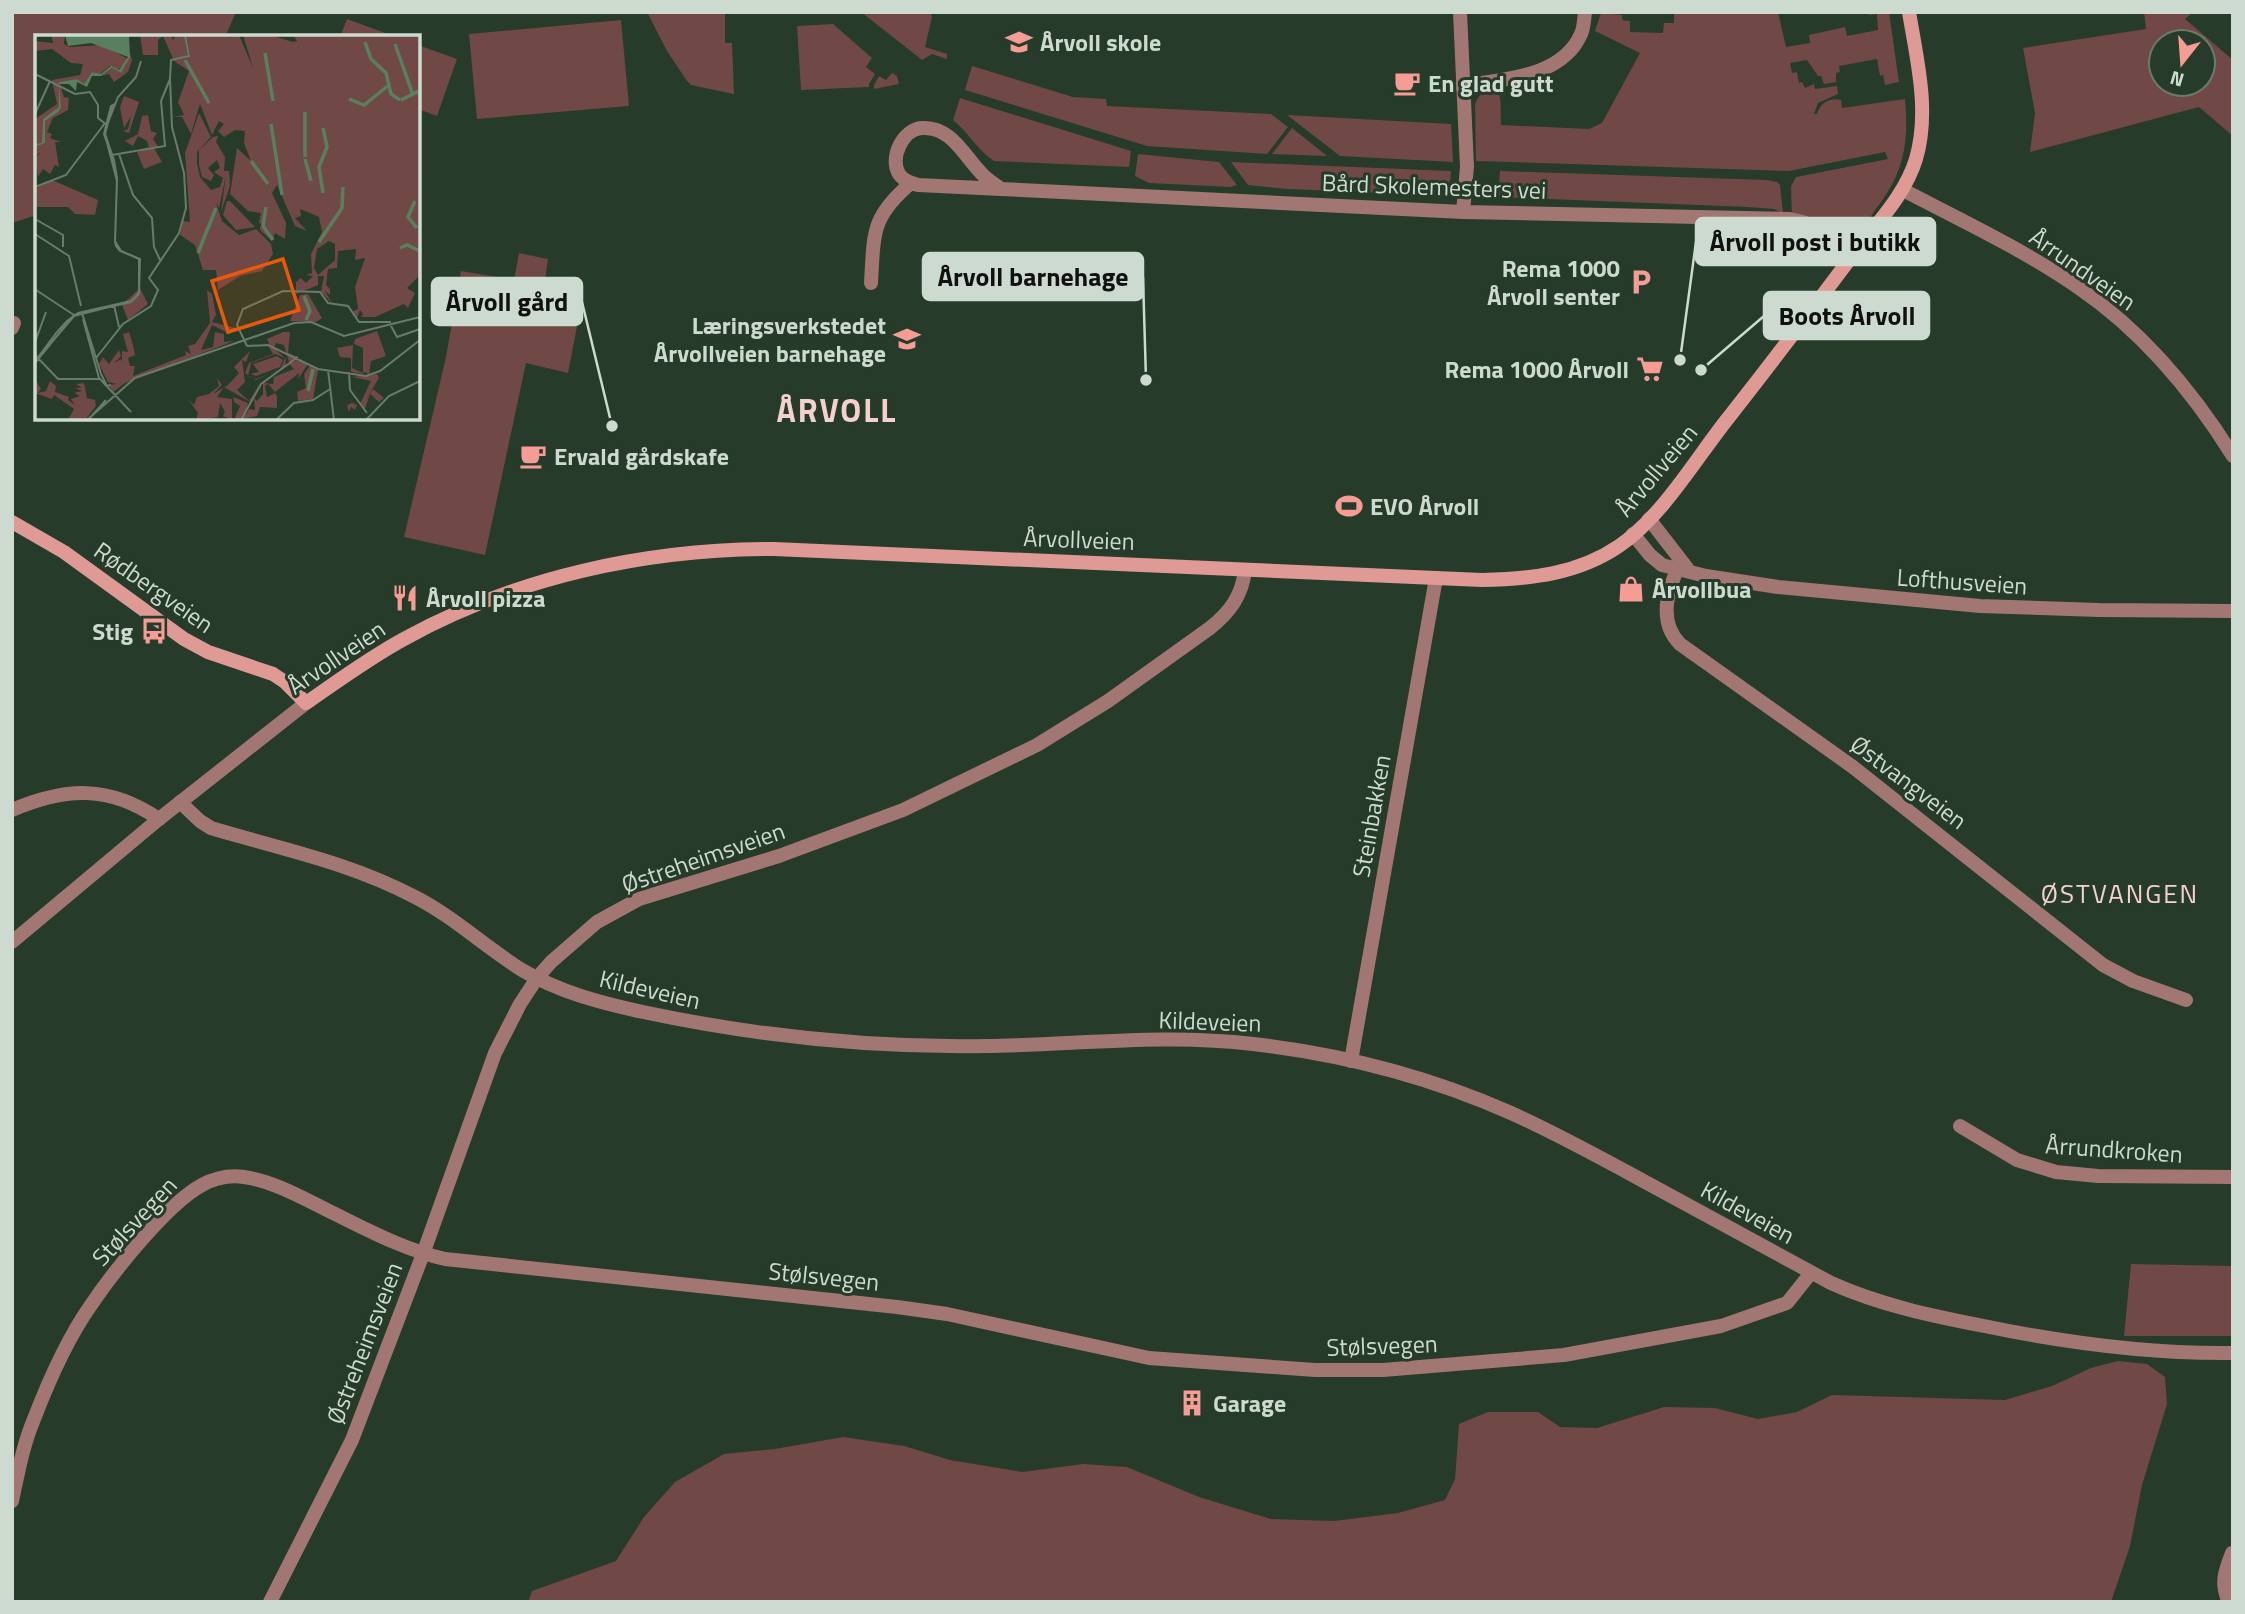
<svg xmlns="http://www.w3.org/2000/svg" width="2245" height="1614" font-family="'Titillium Web',sans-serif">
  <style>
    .green { fill: #704845; fill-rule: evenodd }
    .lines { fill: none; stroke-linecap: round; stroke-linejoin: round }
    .street { stroke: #a27673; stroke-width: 14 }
    .secondary { stroke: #df9a95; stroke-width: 14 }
    .labels { text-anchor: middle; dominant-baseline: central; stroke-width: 6; stroke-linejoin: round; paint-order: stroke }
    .poi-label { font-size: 24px; font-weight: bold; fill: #cddacf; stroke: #263b29; text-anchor: start }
    .street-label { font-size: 24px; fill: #cddacf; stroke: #263b29 }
    .neighbourhood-label { font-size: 26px; letter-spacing: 2px; fill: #f4d1ce; stroke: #263b29 }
    .district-label { font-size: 32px; font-weight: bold; letter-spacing: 2px; fill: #f4d1ce; stroke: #263b29 }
    .inset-river { fill: none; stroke: #5a7f60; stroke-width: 3.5 }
    .inset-road { fill: none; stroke: #697b6b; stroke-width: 2 }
    .view { fill: #e8590c; fill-opacity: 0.15; stroke: #e8590c; stroke-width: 3.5 }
    .inset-edge { fill: none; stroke: #cddacf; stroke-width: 3.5 }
    .leader { fill: none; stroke: #cddacf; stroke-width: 2.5 }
    .callout-dot { fill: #cddacf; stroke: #263b29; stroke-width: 2.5 }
    .callout { fill: #cddacf; stroke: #cddacf; stroke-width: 2.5 }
    .callout-label { font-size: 26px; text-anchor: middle; font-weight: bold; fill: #111 }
  </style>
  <rect width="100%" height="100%" fill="#263b29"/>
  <g class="green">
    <path d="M12,12H236L225,37H37V215L12,223Z"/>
    <path d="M647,12H725V43H732L734,94L691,85L687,81L667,51Z"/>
    <path d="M861,12H930L932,17L925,47L947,54V59L932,54L922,60Z"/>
    <path d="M1674,12H1778L1786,47L1810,43L1809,35L1845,27L1847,36L1878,30L1877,14L1869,15L1868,12H1889L1899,82L1885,85L1883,75L1880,76L1877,59L1839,66L1840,72L1836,73V82L1824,84L1821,76H1818L1807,60L1790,63L1792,73L1797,72L1799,83L1802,82L1805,88L1814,84L1815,89L1837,86L1838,94L1818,103L1814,114H1817C1820,103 1830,97 1841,100L1842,108L1905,99C1909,144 1904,174 1875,210C1872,215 1867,223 1861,226C1848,231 1836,223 1824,219C1814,216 1803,217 1792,216L1791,186L1796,177L1888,159L1885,152L1789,171L1476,161L1475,104C1479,93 1486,90 1496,87C1503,99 1500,112 1501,125L1589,129L1602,123L1640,53L1595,31L1601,13L1622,15V20L1630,21V32L1663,33L1664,23H1674Z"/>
    <path d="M2144,12H2193L2185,19L2233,60V136L2199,107L2030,152L2035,113L2023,48L2146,29ZM2161,42H2203V84H2161Z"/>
    <path d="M347,19L396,37H340Z"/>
    <path d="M621,20L629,106L477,119L469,34Z"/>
    <path d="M833,24L872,58L866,67L875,74L869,84V87L801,90L797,26Z"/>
    <path d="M418,45L457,59L437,116L418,109Z"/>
    <path d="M972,66L1073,97L1106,99L1107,106L1271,114L1288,127L1267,154L1147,146L965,90Z"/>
    <path d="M892,73L897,76L899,84L874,89V85L879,76L886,80Z"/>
    <path d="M960,98L1131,151L1129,167L994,161C978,151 968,132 953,120Z"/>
    <path d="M1287,115L1451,124L1453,162L1340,156Z"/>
    <path d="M1292,128L1327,156L1272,154Z"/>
    <path d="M1138,154L1219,162L1237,185L1231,187L1149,183L1135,176Z"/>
    <path d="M1231,162L1451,171C1451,184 1447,188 1437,195L1287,189L1248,185Z"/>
    <path d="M1500,171L1767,180L1777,182L1780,185L1783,214L1774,209L1748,207L1498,197Z"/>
    <path d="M519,253L548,259L544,287L583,296L568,373L526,363L485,555L404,537L446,357L461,271L514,280Z"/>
    <path d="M2131,1264L2233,1266V1336H2124Z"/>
    <path d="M2118,1361L2147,1364L2165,1377L2167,1404L2142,1485L2130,1546L2111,1602H528L532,1591L616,1561L644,1517L675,1482L724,1454L775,1449L843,1437L904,1446L950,1460L1022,1472L1083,1464L1127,1467L1199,1497L1271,1519L1334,1521L1398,1513L1445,1500L1455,1479L1459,1424L1488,1412H1538L1560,1427L1597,1428L1664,1407L1715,1408L1758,1419L1797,1412L1832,1395L2005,1400L2052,1386L2091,1368Z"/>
  </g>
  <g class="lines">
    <g class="street">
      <path d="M1460,12L1467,167L1463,212"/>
      <path d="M1462,86C1502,79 1562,78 1581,34C1584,28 1584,19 1585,12"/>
      <path d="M1001,189L918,185C911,183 904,181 899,174C889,158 903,129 922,128C952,126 965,158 984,176C989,181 996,185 1001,189L1463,212L1789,219C1816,224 1834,234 1857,250"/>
      <path d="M1903,190C1963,221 2024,250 2079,288C2142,331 2193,392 2233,456"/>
      <path d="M871,283C874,233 871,217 911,183"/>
      <path d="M12,328L14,323"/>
      <path d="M1649,519L1687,568"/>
      <path d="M1633,534L1650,555L1662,565L1706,576L1778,587L1980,606L2099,610L2233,611"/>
      <path d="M1681,561C1668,588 1657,621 1680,644L1853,767L2103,965L2133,981L2186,1000"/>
      <path d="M180,802L200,821L211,828C281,849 349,862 415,897C454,917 485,947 522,970C559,992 601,1003 643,1012C756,1036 871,1048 986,1046C1074,1045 1165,1033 1253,1044C1341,1054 1430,1077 1511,1113C1558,1134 1603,1159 1649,1184C1709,1217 1770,1250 1831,1283C1880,1305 1932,1316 1984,1326C2066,1343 2149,1354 2233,1353"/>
      <path d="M12,810C66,787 109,785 159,819"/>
      <path d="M12,942L159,819L306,703"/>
      <path d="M1351,1061L1436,578"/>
      <path d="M1960,1126L2017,1160L2056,1172L2098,1176L2233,1177"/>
      <path d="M12,1501C18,1473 23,1445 34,1419C49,1380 67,1339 91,1305C114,1271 167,1204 202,1185C215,1178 230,1175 244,1177C273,1181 301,1197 327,1210C366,1229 402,1249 445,1259L897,1307L947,1314L1149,1358L1315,1370H1383L1564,1355L1721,1326L1787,1303L1811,1273"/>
      <path d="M270,1602L352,1440L423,1254L495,1053L520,1004L537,978L551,962L597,922L639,899L779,856L903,810L1037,745L1108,701L1210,628C1230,612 1242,596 1245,570"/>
      <path d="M2229,1602C2220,1584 2225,1571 2232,1553"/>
    </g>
    <path class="secondary" d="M12,522L64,552L184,639L208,652L273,674L285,682L306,703C338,681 369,658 404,639C516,577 646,549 774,549L1482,580C1531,579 1578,574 1619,546C1663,516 1696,458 1729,417C1772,362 1814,307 1855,252C1877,223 1905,195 1916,159C1930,111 1917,61 1909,12"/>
  </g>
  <defs>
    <g id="school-bare" transform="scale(2.1)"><path d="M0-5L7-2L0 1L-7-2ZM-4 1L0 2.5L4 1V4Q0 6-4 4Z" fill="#f59c95" stroke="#263b29" stroke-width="2.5" paint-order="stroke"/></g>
    <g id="cafe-bare" transform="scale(2.1)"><path d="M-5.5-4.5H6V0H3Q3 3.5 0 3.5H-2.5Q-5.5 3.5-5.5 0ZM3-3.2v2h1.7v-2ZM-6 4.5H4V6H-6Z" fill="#f59c95" stroke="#263b29" stroke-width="2.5" paint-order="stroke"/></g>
    <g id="parking-bare" transform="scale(2.1)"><path d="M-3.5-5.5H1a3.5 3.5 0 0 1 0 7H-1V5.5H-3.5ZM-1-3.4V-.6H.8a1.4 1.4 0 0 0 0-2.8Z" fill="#f59c95" stroke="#263b29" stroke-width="2.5" paint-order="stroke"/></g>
    <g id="supermarket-bare" transform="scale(2.1)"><path d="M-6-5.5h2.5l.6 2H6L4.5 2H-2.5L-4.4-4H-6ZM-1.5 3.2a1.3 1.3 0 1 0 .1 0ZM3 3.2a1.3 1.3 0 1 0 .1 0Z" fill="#f59c95" stroke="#263b29" stroke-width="2.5" paint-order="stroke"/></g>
    <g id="stadium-bare" transform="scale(2.1)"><path d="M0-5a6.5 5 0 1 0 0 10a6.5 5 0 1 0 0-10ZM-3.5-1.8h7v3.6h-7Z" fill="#f59c95" stroke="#263b29" stroke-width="2.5" paint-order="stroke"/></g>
    <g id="shop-bare" transform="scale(2.1)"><path d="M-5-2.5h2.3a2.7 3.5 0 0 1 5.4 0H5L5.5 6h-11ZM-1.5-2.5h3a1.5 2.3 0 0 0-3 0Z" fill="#f59c95" stroke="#263b29" stroke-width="2.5" paint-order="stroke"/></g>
    <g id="restaurant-bare" transform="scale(2.1)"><path d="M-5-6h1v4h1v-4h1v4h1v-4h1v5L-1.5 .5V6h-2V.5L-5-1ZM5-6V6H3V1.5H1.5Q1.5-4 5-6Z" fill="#f59c95" stroke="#263b29" stroke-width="2.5" paint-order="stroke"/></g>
    <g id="bus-bare" transform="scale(2.1)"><path d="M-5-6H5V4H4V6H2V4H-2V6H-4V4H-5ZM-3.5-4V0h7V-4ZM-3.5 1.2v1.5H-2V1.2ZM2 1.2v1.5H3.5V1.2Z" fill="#f59c95" stroke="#263b29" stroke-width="2.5" paint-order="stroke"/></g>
    <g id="building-bare" transform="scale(2.1)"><path d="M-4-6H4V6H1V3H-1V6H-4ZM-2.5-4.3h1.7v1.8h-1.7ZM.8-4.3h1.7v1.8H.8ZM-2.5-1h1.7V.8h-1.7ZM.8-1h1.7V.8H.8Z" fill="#f59c95" stroke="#263b29" stroke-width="2.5" paint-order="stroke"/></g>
  </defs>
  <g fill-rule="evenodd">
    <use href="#school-bare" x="1019" y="42"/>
    <use href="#cafe-bare" x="1407" y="83"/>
    <use href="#parking-bare" x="1641" y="282"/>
    <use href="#school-bare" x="907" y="339"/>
    <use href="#supermarket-bare" x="1650" y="369"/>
    <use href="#cafe-bare" x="533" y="456"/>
    <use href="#stadium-bare" x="1349" y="506"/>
    <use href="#shop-bare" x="1631" y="589"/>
    <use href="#restaurant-bare" x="405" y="598"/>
    <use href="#bus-bare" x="154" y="631"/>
    <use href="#building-bare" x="1192" y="1403"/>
  </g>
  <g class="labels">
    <g class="poi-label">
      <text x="1040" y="42">Årvoll skole</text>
      <text x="1428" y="83">En glad gutt</text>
      <text x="1620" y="268" text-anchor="end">Rema 1000<tspan x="1620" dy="28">Årvoll senter</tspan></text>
      <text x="886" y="325" text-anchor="end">Læringsverkstedet<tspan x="886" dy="28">Årvollveien barnehage</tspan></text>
      <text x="1629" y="369" text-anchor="end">Rema 1000 Årvoll</text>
      <text x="554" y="456">Ervald gårdskafe</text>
      <text x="1370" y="506">EVO Årvoll</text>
      <text x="1652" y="589">Årvollbua</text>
      <text x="426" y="598">Årvoll pizza</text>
      <text x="133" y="631" text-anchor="end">Stig</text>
      <text x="1213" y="1403">Garage</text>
    </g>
    <g class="street-label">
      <text transform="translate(1434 186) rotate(2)">Bård Skolemesters vei</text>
      <text transform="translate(2083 269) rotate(35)">Årrundveien</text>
      <text transform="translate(1656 470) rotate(-50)">Årvollveien</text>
      <text transform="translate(1079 539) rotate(2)">Årvollveien</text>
      <text transform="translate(1962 581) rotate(4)">Lofthusveien</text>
      <text transform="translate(154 587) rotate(35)">Rødbergveien</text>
      <text transform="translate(336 657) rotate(-34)">Årvollveien</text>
      <text transform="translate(1909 782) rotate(37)">Østvangveien</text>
      <text transform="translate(1371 816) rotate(-80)">Steinbakken</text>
      <text transform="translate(703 857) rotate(-19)">Østreheimsveien</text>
      <text transform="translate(650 989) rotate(13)">Kildeveien</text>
      <text transform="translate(1210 1021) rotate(2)">Kildeveien</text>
      <text transform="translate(2114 1149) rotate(4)">Årrundkroken</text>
      <text transform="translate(1748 1212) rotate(29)">Kildeveien</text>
      <text transform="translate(134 1221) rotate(-47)">Stølsvegen</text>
      <text transform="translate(824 1276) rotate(6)">Stølsvegen</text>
      <text transform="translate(364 1343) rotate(-69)">Østreheimsveien</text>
      <text transform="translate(1382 1345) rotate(-2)">Stølsvegen</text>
    </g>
    <g class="neighbourhood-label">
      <text x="2120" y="893">ØSTVANGEN</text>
    </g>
    <g class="district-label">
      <text x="837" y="410">ÅRVOLL</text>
    </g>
  </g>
  <g transform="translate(35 35)">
    <rect width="385" height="385" fill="#263b29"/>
    <path d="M16,0H30L29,9L35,12L67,10L93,24L95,18L97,25L93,37L79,47L74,39L66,41L77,33L86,38L88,30L83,35L75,31L65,39L57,37L49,49L42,44L24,47L29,62L34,63L33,75L18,83L12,97L17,99L15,103L26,107H20L24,132L20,130L15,139L8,134L3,142L0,123L6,117L0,121V84L22,69L17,45L45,40L48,29L36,28L17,14L0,16V6L18,8ZM105,0H136L138,5L141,0H150L153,21L148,25L155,20L151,0H204L218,33L208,0H235L258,7L262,6L258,0H385V240L372,253L380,258L373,273L369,269L340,282H326L328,279L325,275L322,283L317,277L323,274L320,252L330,223L320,225L321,214L303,216L302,233L293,234L291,250L295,254V260L290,256L297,268L286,257L289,241H283V250L261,259V247L266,243L271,248L278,241L271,240L277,238L276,219L287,197L284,182L265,174L266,181L260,183L272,196L260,191L242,150L237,158L251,188L250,204L240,198L237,206L225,195V191L238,202L224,187L226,178L213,176L195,159L202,113L216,126L209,108L210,96L200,95L189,102L183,96L189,89L184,86L177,100L165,69L156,99L147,82H138L149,80L143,67L154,36L139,26L128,1L123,5V20H108ZM294,206L300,209V225L283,240L279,233L282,214ZM89,61L104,67L94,98L88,96L93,94L96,81L89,93L85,72ZM164,78L176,102L162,117V128L165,142L176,155L185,152L188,143L179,137L185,133L182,125L173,133L179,140L176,146L167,142L164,130V115L178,102L183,101L181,107L190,122L189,136H194L195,151L186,177L191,140L184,173L181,168L187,186L204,200L221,194L236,209L238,219L227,236L205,241L178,258L183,254L181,235H168L160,210L145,200L148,186L155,187L150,118ZM113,80L116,96L122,98L118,104L124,113H119L127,127L109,134L102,117L114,112L112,106L103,101L98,111L90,106L103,99L107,81ZM17,145L63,165L60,180L40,179L33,172H2L0,154ZM192,166H195L220,192L201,195L188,180ZM105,253L113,269L93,285L87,270ZM172,255L177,259L181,280L177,287L200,293L195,299L177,290L166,315L178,312L180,297L189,299V307L199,306L90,348L78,357L74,350L82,349L73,347L64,329L68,322L74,329L84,315L86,321L79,328L86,324L87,328V316L93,317L88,299L94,297L98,310L100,320L93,323L95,331H100L98,341L151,320L150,316L156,319L153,311L160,309L175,288ZM273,259L287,283L281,287L255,286L265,260ZM342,296L351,321L336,326L334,339L329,337L328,339L316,337V323L305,322L302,313L318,310L317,333L328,338V313L319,309L320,304ZM248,297H255L253,318L263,322L256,328L262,325L273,329L263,344L264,338L240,357L233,349L230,351L232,362L240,358L242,361V373L225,372L222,381L199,385L205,371L199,367L198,362L213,368L211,380L214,374L220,375L219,363L222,366L228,359V348L238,349L239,342L259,334L255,330L249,310L241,308L239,313L251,324L250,332L221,345L210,338L214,328L238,319L234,312L231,314L235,311L232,304ZM240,319L250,323L245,335L221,344L213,341L216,328ZM215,316L211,327L207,325L210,347L202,355L214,366L225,348L215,367L189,352L182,362L197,364V385L188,381L190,376L192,380L185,368L183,382L161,385L163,378L153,364L159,370L162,362L174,359L184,351L182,343L187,350L178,359L193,350L204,338L199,332ZM242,321L248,325L245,332L221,341L215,339L224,337L218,329ZM275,331L283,335L278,364L263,366L262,357L271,353L269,339ZM342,339L344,343L330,366L338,354L349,363L344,367L335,359L330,374L321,366L317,368L322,370L320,375L316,372L314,377L312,370L321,366L325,369L336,346L317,342ZM0,344L6,354L3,358L11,356L15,346L21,351L20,357L34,362L33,365L40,370L36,364L45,361L39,358L47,356L40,353H47L41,349L49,348L52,363L60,365L61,371L50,385H33L39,374L19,360L17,364L0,358Z" fill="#704845" fill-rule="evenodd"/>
    <path d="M30,0H94L95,22L86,38L77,33L66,41H57L52,52L42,47L41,56L34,49H24L26,72L23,77L10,86V108L2,111L0,118V109L7,108L8,84L24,72V47L42,44L49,49L57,37L66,39L76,31L84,35L93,22L56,8L33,11Z" fill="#5a7f60"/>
    <path class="inset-river" d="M330,7L336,24L351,38L356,59L365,65M360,9L378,60M230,18L238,66M150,25L174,68M314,64L329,70L354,50M366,65L382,57L385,60M270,77V122M236,89L247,160M270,124L276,146M216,126L233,149M288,158L284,132L292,112L288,93M380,166L373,182L382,193M231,172L228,191L238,205M284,207L307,173L308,152M365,213L372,210L385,216M163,218L181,173M269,261L275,276L271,285M273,356L278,334"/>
    <path class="inset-road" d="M0,39L40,59L55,57L63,70V83L72,90M0,79L15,46M72,90L83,62L101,42L106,26M84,119L98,160L117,183L119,212L125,225M77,120L130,111L126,66L135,44M0,152L31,140L70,88M0,184L28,200V212M0,199L34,221L46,271M1,255L39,280M79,270L84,292M47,278L66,339L72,351L76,350M39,281L97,266L104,257V224L86,216L80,207L82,146L70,100L72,90M48,284L64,343L96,377M355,289L362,302L385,294M0,307L11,277M212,311L202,290L208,274L248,256L285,257L293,268L313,271L324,287H356M212,311L233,310L283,334L331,341L345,336L385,305M0,320L23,344H66M61,323L88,289L116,271L123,255L114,243L144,198L151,173L149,138L137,92L135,44L136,25L154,21L150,0M0,327L39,281M0,328L4,321L22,297L32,286L40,280L43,278L96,266L104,258L105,224L85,216L81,211L80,206L82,143L79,128L70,102L69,99L76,71L78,70L70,99L79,125L82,143L80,206L86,216L105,224L104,259L96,267L39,280L0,328M293,335L299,385M314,337L315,355L332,378M52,385L100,343L259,288L276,287L309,301L385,282M53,385L71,365M206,385L226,349L263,322M241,385L259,368L278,365L295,354M331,385L354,361L385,346"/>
    <path class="view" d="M248,224L264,275L193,297L177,246Z"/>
    <rect width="385" height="385" class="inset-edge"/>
  </g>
  <path class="leader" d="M1680 360L1696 242M1146 380L1143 277M612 426L582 302M1701 370L1764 316"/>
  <g class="callout-dot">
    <circle cx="1680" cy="360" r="7"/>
    <circle cx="1146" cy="380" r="7"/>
    <circle cx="612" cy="426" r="7"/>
    <circle cx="1701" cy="370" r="7"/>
  </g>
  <g class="callout">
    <rect x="1696" y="218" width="239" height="47" rx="7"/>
    <rect x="923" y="253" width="220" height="47" rx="7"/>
    <rect x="432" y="278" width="150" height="47" rx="7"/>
    <rect x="1764" y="292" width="165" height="47" rx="7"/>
  </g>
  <g class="callout-label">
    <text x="1815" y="251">Årvoll post i butikk</text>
    <text x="1033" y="286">Årvoll barnehage</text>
    <text x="507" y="311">Årvoll gård</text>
    <text x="1847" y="325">Boots Årvoll</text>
  </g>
  <rect width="2245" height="1614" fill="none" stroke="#cddacf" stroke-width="28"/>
  <g transform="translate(2182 63) rotate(197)"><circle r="33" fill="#263b29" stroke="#697b6b" stroke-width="2"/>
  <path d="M0-5L12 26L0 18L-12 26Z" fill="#f59c95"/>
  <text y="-10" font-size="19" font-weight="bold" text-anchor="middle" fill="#cddacf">N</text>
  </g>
</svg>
